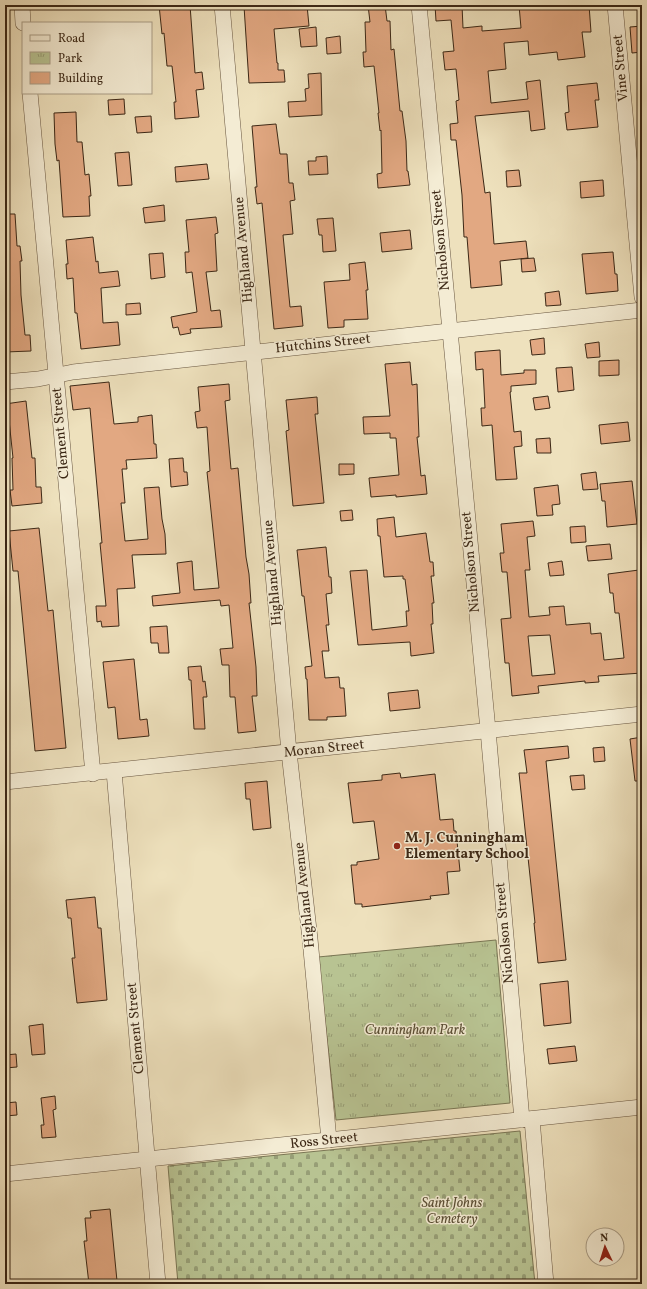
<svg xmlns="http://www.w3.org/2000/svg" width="647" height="1289" font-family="Vollkorn,serif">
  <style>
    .cemetery { fill: url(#cemetery-stones); stroke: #7a7654 }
    .park { fill: url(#park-tufts); stroke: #7a7654 }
    .building { fill: #e2a882; stroke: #3c2816; fill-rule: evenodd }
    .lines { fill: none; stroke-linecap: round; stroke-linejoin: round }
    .street-casing { stroke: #685640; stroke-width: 16 }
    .street { stroke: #f4ecd4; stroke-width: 15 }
    .poi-dot { fill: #8f2418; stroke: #f4ecd4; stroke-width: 1.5 }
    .labels { text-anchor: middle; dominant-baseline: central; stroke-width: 3; stroke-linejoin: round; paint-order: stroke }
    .street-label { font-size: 14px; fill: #3c2816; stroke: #f4ecd4 }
    .poi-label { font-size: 14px; font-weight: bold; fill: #3c2816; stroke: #f4ecd4; text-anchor: start }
    .park-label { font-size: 14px; font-style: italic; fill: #5b4f35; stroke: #f4ecd4 }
  </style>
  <defs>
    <pattern id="cemetery-stones" width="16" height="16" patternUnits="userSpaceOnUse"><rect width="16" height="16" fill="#b8c392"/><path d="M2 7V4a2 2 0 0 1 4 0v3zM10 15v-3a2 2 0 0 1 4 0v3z" fill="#979e76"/></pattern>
    <pattern id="park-tufts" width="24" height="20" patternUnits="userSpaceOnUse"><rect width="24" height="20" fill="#b8c392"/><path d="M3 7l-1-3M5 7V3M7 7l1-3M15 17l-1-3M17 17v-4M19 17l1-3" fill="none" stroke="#979e76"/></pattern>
  </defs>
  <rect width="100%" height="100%" fill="#eee1bd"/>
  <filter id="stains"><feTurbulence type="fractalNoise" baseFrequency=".005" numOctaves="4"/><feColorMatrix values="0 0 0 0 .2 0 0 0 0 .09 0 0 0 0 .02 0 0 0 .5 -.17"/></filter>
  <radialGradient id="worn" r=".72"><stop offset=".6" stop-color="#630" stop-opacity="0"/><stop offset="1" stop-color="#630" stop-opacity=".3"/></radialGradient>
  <path class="cemetery" d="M520,1131L535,1284H178L168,1166Z"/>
  <path class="park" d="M496,940L510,1103L336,1120L318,957Z"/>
  <g class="building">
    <path d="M159,5H190L195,73L202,72L204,89L196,90L199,117L175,119L174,102H176L172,66H167L164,33L162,34Z"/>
    <path d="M277,5V8L307,5L309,26L274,29L277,63H278V70H284L285,82L249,83L244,6Z"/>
    <path d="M368,5H385L387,21H390L391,50L394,49L400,111H402L406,141L407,171H408L410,185L378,188L377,174L382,173L381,130L380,131L378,113H379L374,66L364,67L363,52H366L365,22H370Z"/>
    <path d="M435,5H462L463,28L482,26V31L521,28L519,5H589L591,32H582L585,57L558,60L557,52L529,55L528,41L504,43L506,69L488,71L491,103L528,99L526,82L540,80L545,129L531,131L529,111L475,116L485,193L490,192L494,244L526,241L528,258L500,261L502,285L471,288L467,237H464L462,195L456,140H451L450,124L458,123L456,101L459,100L456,69L445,70L443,52L454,51L451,20L436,21Z"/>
    <path d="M642,26V52L632,53L630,27Z"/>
    <path d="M316,27L317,46L301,47L299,29Z"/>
    <path d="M340,36L341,53L327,54L326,38Z"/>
    <path d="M321,73L322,115L289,117L288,102L306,101L305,89L309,88L308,74Z"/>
    <path d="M597,83L599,100H595L598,127L567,130L565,113L569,112L567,86Z"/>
    <path d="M124,99L125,114L109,115L108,100Z"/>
    <path d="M76,112L77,142H82L85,175L89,174L91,196H89L90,216L63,217L59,160L57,161L55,144L54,113Z"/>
    <path d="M151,116L152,132L137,133L135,117Z"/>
    <path d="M276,124L280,154H287L289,183H293L295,200L290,201L293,234L283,235L290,307L301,306L303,326L274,329L262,203L257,204L255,187H257L252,126Z"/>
    <path d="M129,152L132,185L118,186L115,153Z"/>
    <path d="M327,156L328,174L309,175L308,161H316V157Z"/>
    <path d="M207,164L209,179L176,182L175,167Z"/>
    <path d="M519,170L521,186L507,187L506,171Z"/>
    <path d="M603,180L604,196L581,198L580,182Z"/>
    <path d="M164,205L165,221L145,223L143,208Z"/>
    <path d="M5,214H15L17,246H20L22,261H20L21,295L25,335H30L31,351L5,352Z"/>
    <path d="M216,217L218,233L215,234L217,271L206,272L211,311L220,310L222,327L190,329L191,333L180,335L178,327L173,328L171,317L197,312L192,272L186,273L185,252H189L186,220Z"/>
    <path d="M333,218L336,251L323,252L322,235H319L317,219Z"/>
    <path d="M410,230L412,249L382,252L380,233Z"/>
    <path d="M93,237L96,262L98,261L99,273L118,271L120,286L101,288L103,323L118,322L120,345L81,349L77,313H75L73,278L67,279L66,264H68L66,240Z"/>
    <path d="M613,252L615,274H617L618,291L586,294L582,254Z"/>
    <path d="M163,253L165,277L151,279L149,254Z"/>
    <path d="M534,258L536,271L522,272L521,259Z"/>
    <path d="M365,262L368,290H366L368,319L344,320V327L328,328L324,282L350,280L349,264Z"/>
    <path d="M559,291L561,305L546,306L545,293Z"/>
    <path d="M140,303L141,314L126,315V304Z"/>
    <path d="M544,338L545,354L532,355L530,340Z"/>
    <path d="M599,342L600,357L587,358L585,344Z"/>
    <path d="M500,350L501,375L524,373V370H536V384L511,386V392H510L514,432L521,431L522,446L514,447L517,479L496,480L492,425L482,426L481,408H485L483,369L476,370L475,352Z"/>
    <path d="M619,360V375L599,376V361Z"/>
    <path d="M410,362L412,385L417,384L419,437H417L421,476L425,475L427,494L396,497V495L371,497L369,478L399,475L396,438H390V433L364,434L363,417L390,416L385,364Z"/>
    <path d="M572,367L574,390L558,392L556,368Z"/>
    <path d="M109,382L114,424L138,422V417L152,415L154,444H156L157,458L126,460L127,469H122L125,503H121L125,541L148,539L144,488L159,487L162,519L165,534L166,554L132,555L135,588L117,589L119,626L102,627L101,621L97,622L96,606H106L100,543H102L90,408L73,410L70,386Z"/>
    <path d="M229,384L230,400L225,401L231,469L238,468L246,557L249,574L251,603H249L256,667L257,696H252L256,731L238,733L235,697H230L229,665H222L220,649L233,648L229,605L221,606L220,600L153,606L152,596L180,593L177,563L192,561L194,590L219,588L207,472L210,471L207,427L197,428L195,412L200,411L198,387Z"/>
    <path d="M548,396L550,408L535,410L533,398Z"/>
    <path d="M317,397L318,414H315L324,503L293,506L286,431L289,430L286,400Z"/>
    <path d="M26,401L32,458H35L36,487H41L42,503L12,506L10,490H13L12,458H13L9,420H5V404Z"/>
    <path d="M628,422L630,441L601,444L599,425Z"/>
    <path d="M550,438L551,453H537L536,439Z"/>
    <path d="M183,458L184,472H187L188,485L171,487L169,459Z"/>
    <path d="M339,464H354V474L339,475Z"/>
    <path d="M596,472L598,489L583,490L581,474Z"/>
    <path d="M632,481L637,524L607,527L605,501H602L600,484Z"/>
    <path d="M558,485L560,504L552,505L553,515L537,516L534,488Z"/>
    <path d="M352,510L353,520L341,521L340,511Z"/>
    <path d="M394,517L396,537L426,533L430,562H433L434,576H431L434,603H432L433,624H431L434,653L411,656L410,642L358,645L350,571L367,570L372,630L407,626L406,611H409L405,579H403V576L384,577L380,536H378L377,519Z"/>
    <path d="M533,521L535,536L527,537L530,570H525L529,617L550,615L549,607L564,606L566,625L590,623L591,634L601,633L604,660L624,658L619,613H615L613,593H610L608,574L639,570L642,595V673L598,676L599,682L585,683V681L538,686L539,693L512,696L509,663H505L501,619L511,618L507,572H502L500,553H504L501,524ZM550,635L555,674L532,676L528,636Z"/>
    <path d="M585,526L586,542L571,543L570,527Z"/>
    <path d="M39,528L48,611L53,610L66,748L35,751L18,571H13L9,531Z"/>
    <path d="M610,544L612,559L588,561L586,546Z"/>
    <path d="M326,547L329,577H331L332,593L326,594L329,625H326L329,651H322L325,678L339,677L340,688H344L346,716L327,717V720H309L307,679H306L305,667L312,666L304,596H302L297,550Z"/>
    <path d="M562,561L564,575L550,576L548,563Z"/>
    <path d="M167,626L169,653H159L158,643H151L150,627Z"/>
    <path d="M134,659L140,720L147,719L149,736L118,739L115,707L108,708L103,662Z"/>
    <path d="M201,666L203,682L205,681L207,697H203L205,729H194L191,680H189L188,667Z"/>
    <path d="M418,690L420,708L390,711L388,693Z"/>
    <path d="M642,737V781H635L630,739Z"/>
    <path d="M568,746L569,758L546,761L566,960L538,963L534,923H535L519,773H527L524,750Z"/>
    <path d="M604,747L605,761L594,762L593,748Z"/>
    <path d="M400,773L401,778L435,774L440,820L453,819L454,831H456L460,871L447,872L449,894L430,896L431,899L362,907V904H355L351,865H357V862L379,859L374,821L353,823L348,783L382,780V775Z"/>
    <path d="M584,775L585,789L572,790L570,776Z"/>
    <path d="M267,781L271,828L253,830L250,799H246L245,783Z"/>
    <path d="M95,897L98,928H101L107,1000L77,1003L72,958H75L71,918H68L66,900Z"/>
    <path d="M568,981L571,1023L544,1026L540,984Z"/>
    <path d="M43,1024L45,1054L32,1055L29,1026Z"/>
    <path d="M575,1046L577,1061L549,1064L547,1049Z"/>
    <path d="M16,1054L17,1067L5,1068V1055Z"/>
    <path d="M55,1096L56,1109L53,1110L56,1137L42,1138L41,1125H44L41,1098Z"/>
    <path d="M16,1102L17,1115L5,1116V1103Z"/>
    <path d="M110,1209L117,1281L89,1284L84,1241H87L85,1218H91L90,1211Z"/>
  </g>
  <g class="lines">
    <g class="street-casing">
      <g id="street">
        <path d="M22,5L23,23"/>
        <path d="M222,5L289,752L310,939L329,1140"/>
        <path d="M419,5L488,730L522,1120"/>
        <path d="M615,5L642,297"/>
        <path d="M30,93L93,774"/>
        <path d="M5,382L38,379L73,372L642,310"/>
        <path d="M114,771L158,1284"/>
        <path d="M5,782L642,714"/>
        <path d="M532,1119L546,1284"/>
        <path d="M5,1174L642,1107"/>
      </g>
    </g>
    <use href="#street" class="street"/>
  </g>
  <circle class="poi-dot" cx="397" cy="846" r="4"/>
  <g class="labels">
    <g class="street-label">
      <text transform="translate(621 68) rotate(-95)">Vine Street</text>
      <text transform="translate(441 240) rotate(-95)">Nicholson Street</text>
      <text transform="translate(244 250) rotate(-95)">Highland Avenue</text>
      <text transform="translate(323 344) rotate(-6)">Hutchins Street</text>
      <text transform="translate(61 433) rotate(-95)">Clement Street</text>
      <text transform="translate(471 562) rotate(-95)">Nicholson Street</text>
      <text transform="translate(273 573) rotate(-95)">Highland Avenue</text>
      <text transform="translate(324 749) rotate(-6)">Moran Street</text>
      <text transform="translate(305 895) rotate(-96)">Highland Avenue</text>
      <text transform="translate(505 933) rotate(-95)">Nicholson Street</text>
      <text transform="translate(136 1028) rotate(-95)">Clement Street</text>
      <text transform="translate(324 1141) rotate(-6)">Ross Street</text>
    </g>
    <g class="poi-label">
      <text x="405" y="838">M. J. Cunningham<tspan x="405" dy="16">Elementary School</tspan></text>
    </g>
    <g class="park-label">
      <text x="415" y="1030">Cunningham Park</text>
      <text x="452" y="1203">Saint Johns<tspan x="452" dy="16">Cemetery</tspan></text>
    </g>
  </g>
  <rect width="647" height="1289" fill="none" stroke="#eee1bd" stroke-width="20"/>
  <rect x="6" y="6" width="635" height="1277" fill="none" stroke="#3c2816" stroke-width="2"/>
  <rect x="10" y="10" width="627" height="1269" fill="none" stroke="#3c2816"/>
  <rect x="22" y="22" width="130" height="72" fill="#f4ecd4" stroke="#aa9e88"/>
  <rect x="30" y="35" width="20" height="6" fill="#f4ecd4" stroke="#aa9e88"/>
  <text x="58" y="42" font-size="12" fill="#3c2816">Road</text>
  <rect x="30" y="52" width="20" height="12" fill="url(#park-tufts)" stroke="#aa9e88"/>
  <text x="58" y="62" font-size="12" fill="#3c2816">Park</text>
  <rect x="30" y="72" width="20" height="12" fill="#e2a882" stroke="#aa9e88"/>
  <text x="58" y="82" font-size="12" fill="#3c2816">Building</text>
  <g transform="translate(605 1247) rotate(356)"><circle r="19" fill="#f4ecd4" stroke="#aa9e88"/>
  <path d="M0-3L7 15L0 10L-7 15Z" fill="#8f2418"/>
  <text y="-6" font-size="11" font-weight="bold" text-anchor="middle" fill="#3c2816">N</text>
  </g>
  <rect width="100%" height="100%" filter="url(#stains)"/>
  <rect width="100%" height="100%" fill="url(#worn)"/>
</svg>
